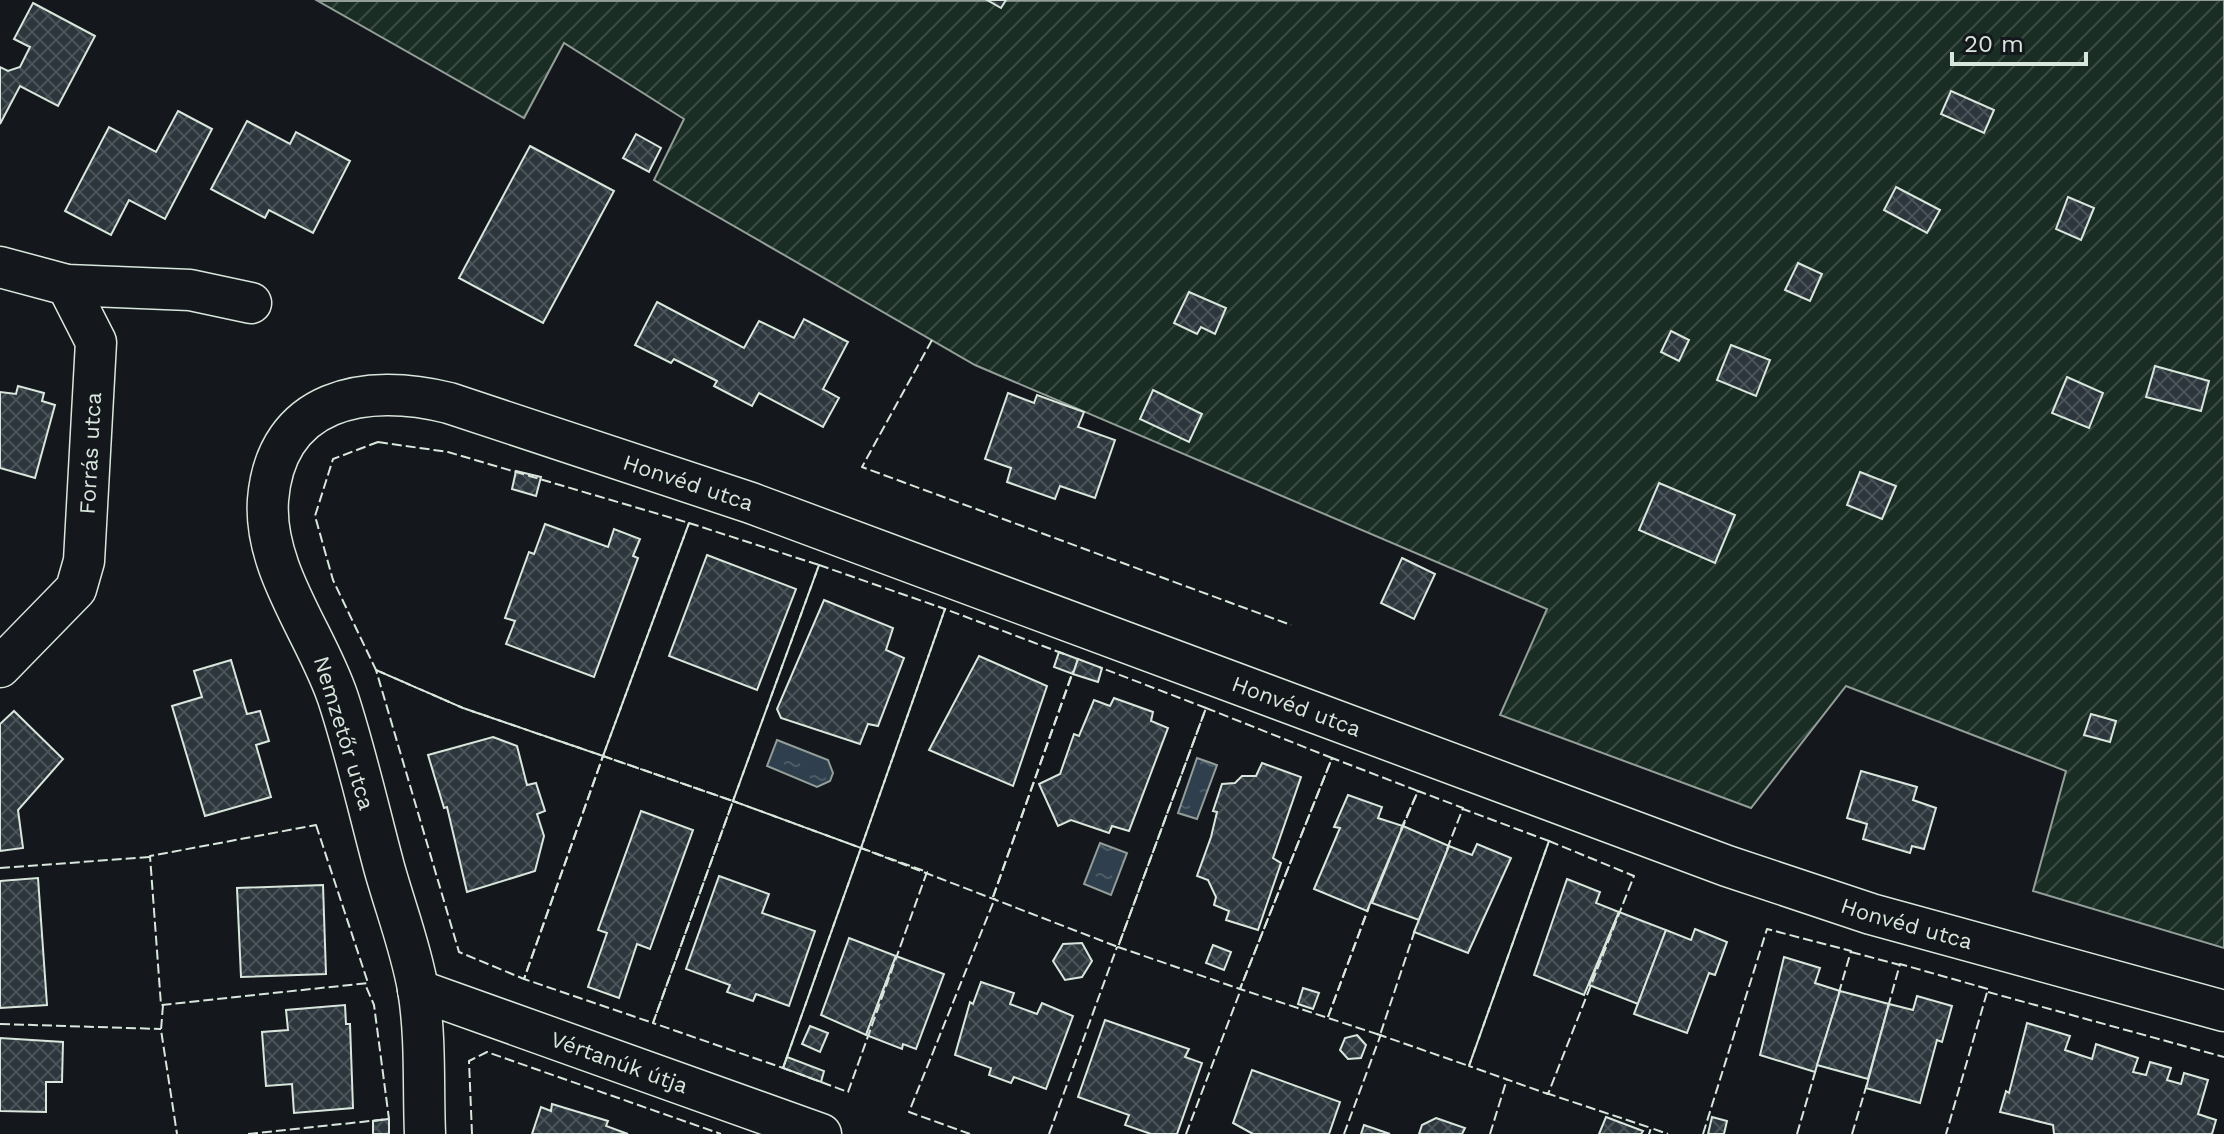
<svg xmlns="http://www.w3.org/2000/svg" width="2224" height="1134" font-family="'Work Sans',sans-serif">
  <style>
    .garden { fill: url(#garden-furrows); stroke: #939e99; stroke-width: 2 }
    .water { fill: url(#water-ripples); stroke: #939e99; stroke-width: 2 }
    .building { fill: url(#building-cross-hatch); stroke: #d8e6dc; stroke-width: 2 }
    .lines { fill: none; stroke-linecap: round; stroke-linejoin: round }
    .minor-casing { stroke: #d8e6dc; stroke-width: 43 }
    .minor { stroke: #14181c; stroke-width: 40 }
    .fence { stroke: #d8e6dc; stroke-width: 2; stroke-dasharray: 10 4; stroke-linecap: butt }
    .labels { text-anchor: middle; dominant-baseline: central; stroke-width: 6; stroke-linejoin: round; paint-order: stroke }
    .street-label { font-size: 22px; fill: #d8e6dc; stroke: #14181c }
  </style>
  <defs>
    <pattern id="garden-furrows" width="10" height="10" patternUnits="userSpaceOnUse" patternTransform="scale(2)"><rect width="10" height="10" fill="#1a2d24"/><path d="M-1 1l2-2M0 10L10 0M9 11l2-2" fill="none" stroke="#3b4b43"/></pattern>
    <pattern id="water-ripples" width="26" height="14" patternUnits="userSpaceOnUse" patternTransform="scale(2)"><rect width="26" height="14" fill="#2f3f4d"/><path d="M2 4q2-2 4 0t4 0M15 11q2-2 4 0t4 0" fill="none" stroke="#4c5b66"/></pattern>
    <pattern id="building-cross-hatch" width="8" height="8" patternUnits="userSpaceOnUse" patternTransform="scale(2)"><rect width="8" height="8" fill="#2c363c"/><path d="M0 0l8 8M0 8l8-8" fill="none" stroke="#4a5358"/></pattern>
  </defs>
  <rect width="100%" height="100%" fill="#14181c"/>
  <path class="garden" d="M2224,0V948L2033,891L2066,771L1846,686L1751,808L1500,715L1547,609L975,365L654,180L684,119L564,43L524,118L318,1Z"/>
  <g class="water">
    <path d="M777,740L828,760L833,773L830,781L817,787L767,766Z"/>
    <path d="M1197,758L1217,765L1197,819L1178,813Z"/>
    <path d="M1100,843L1127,853L1111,895L1084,884Z"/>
  </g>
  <g class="building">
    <path d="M987,0H1006L1001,8Z"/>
    <path d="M33,3L95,36L58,106L20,86L0,124V67L8,71L20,67L30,47L14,39Z"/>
    <path d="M1951,91L1994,110L1984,133L1941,114Z"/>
    <path d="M178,111L212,129L165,219L129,200L111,235L65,211L109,127L156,152Z"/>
    <path d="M247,121L290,144L296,132L350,161L313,233L269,210L265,218L211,189Z"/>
    <path d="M636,134L661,148L649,172L623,158Z"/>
    <path d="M530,146L614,191L543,323L459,278Z"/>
    <path d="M1896,187L1940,210L1927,233L1884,210Z"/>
    <path d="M2068,197L2094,208L2081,240L2056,229Z"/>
    <path d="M1798,263L1822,274L1810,301L1785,290Z"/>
    <path d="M1189,292L1226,308L1215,334L1201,327L1197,334L1174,323Z"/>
    <path d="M657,302L744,348L759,321L794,338L804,319L848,342L823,389L839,398L823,427L759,393L752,406L714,386L717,381L674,359L671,363L635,345Z"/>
    <path d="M1671,331L1689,340L1679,361L1661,352Z"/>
    <path d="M1731,345L1770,360L1756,396L1717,380Z"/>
    <path d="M2155,366L2209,381L2201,411L2146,397Z"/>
    <path d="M2067,377L2103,393L2089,428L2052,413Z"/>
    <path d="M18,386L44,393L42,401L55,405L35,478L0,468V392L16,394Z"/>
    <path d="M1153,390L1202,414L1189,442L1140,419Z"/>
    <path d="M1008,393L1034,403L1037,395L1084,412L1078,427L1115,440L1095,498L1060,486L1055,499L1007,482L1011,468L985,459Z"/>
    <path d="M516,471L541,477L536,496L512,489Z"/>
    <path d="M1860,472L1896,486L1882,519L1847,505Z"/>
    <path d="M1659,483L1735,515L1715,563L1639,530Z"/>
    <path d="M545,524L608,547L614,529L640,539L633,556L638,558L594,677L506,644L515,621L505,618L529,552L534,554Z"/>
    <path d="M707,555L796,589L757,690L669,656Z"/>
    <path d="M1402,558L1435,574L1414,619L1381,603Z"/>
    <path d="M824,600L893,628L886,650L904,658L878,726L868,724L860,744L781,718L777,709Z"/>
    <path d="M1059,652L1078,659L1073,674L1054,667Z"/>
    <path d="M979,656L1047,686L1013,786L929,750Z"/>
    <path d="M1078,659L1102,668L1098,682L1073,674Z"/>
    <path d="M231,660L247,714L260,711L269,741L256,745L271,797L205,816L172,706L202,697L194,671Z"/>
    <path d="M1114,698L1153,712L1151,721L1168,728L1129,831L1112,826L1109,833L1071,820L1058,826L1039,784L1060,774L1074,734L1079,736L1094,700L1110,706Z"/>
    <path d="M14,711L63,759L18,810L23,848L0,851V724Z"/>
    <path d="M2091,714L2116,721L2110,742L2084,735Z"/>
    <path d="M493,737L517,746L527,785L536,783L545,811L537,814L544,836L535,871L467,892L447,807L444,808L428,755Z"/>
    <path d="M1262,763L1301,777L1273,858L1281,863L1258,930L1226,920L1229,911L1214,905L1216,897L1208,880L1197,876L1211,837L1217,812L1213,811L1222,784L1235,783L1242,776H1256Z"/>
    <path d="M1861,771L1917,787L1913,800L1936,808L1924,849L1912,846L1910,853L1863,839L1867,824L1847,818Z"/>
    <path d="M1348,795L1382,807L1378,818L1403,826L1367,911L1314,889L1340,828L1334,827Z"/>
    <path d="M641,811L693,830L650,949L637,944L619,998L588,987L607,933L598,930Z"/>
    <path d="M1403,826L1449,846L1419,920L1372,903Z"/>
    <path d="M1477,844L1511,858L1468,953L1414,932L1449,846L1472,855Z"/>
    <path d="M719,876L769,894L762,913L815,931L789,1006L756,994L753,1001L727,992L730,985L686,969Z"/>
    <path d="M38,878L47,1005L0,1008V881Z"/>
    <path d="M1567,879L1600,892L1596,903L1619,912L1584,995L1534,975Z"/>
    <path d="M323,885L326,974L241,977L237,888Z"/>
    <path d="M1619,912L1666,930L1638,1004L1589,985Z"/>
    <path d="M1695,929L1727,942L1715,975L1709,973L1687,1033L1634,1014L1666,930L1691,940Z"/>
    <path d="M849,938L896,956L866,1035L821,1015Z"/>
    <path d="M1082,943L1092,961L1082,977L1065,980L1053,961L1063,944Z"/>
    <path d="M1213,945L1231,952L1224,970L1206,963Z"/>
    <path d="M896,956L944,974L916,1049L903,1044L902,1049L866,1035Z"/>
    <path d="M1784,957L1820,968L1815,983L1840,991L1815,1072L1760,1055Z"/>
    <path d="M981,982L1014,993L1010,1004L1037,1014L1042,1003L1073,1016L1046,1089L1014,1077L1011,1083L989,1075L991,1068L955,1055L970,1002L973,1004Z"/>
    <path d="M1303,988L1319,993L1313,1009L1298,1004Z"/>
    <path d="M1840,991L1889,1004L1868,1079L1817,1065Z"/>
    <path d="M1917,996L1952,1006L1942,1042L1937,1040L1920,1103L1866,1088L1889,1004L1913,1010Z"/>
    <path d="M345,1005L346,1024H350L353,1108L294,1113L292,1084L266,1086L262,1032L288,1030L286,1010Z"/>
    <path d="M1105,1020L1189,1049L1185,1057L1202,1063L1177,1134H1151L1125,1125L1129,1115L1078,1097Z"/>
    <path d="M2027,1023L2070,1036L2065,1050L2092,1059L2096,1044L2138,1058L2133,1072L2146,1075L2150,1062L2171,1068L2167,1080L2181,1084L2184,1073L2208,1080L2198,1114L2216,1120L2212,1134H2054L2053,1125L2000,1112L2006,1091L2009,1093Z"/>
    <path d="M810,1026L828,1033L820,1052L802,1044Z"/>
    <path d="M1357,1035L1366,1045L1361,1058L1348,1059L1340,1050L1345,1038Z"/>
    <path d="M0,1038L63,1042L62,1082H46V1112L0,1111Z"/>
    <path d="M787,1057L824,1071L821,1082L783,1068Z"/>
    <path d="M1252,1070L1340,1102L1329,1134H1253L1233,1123Z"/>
    <path d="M552,1104L608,1121L606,1126L628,1134H532L541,1107L551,1111Z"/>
    <path d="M1606,1117L1643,1131L1641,1134H1599Z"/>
    <path d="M1712,1117L1727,1121L1724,1134H1708Z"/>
    <path d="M1436,1118L1465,1128L1462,1134H1419L1422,1125Z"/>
    <path d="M389,1119V1134H373V1121Z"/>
    <path d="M1364,1125L1390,1134H1361Z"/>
  </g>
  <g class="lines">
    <g class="minor-casing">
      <g id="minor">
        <path d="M0,267L67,285L190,290L251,303"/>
        <path id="s1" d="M0,667L76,589L84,561L96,342L67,285"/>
        <path id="s2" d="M418,990L821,1134"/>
        <path id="s3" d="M425,1134C423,1087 426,1036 418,989C411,948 395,907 384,867C369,811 356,753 338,698C317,635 263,569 268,500C276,398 366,382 449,403L751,503L1727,866L1871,914L2224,1011"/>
      </g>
    </g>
    <use href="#minor" class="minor"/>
    <g class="fence">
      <path d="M932,340L862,467L1291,625"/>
      <path d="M378,442L448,452L689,523L603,756L463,708L376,670L333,580L315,516L333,459Z"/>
      <path d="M689,523L819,565L733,801L603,756Z"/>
      <path d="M819,565L945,609L861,848L733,801Z"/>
      <path d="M1064,654L945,609L861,848L1118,947L1206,708L1099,667"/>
      <path d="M376,670L463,708L603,756L524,979L459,952Z"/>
      <path d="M1206,708L1332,758L1240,989L1118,947Z"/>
      <path d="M603,756L733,801L653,1023L524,979Z"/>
      <path d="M733,801L861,848L783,1068L653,1023Z"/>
      <path d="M316,825L368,983L161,1005L150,856Z"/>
      <path d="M1401,829L1418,791L1332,758L1240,989L1380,1035L1416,927"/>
      <path d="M1401,831L1418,791L1463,808L1447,849"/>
      <path d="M1549,841L1634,876L1548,1094L1469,1066Z"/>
      <path d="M861,848L927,872L848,1092L783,1068Z"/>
      <path d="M0,868L150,857"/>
      <path d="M993,897L1073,671"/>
      <path d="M993,897L1073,672"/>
      <path d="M1851,952L1900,965"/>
      <path d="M1988,992L2224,1057"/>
      <path d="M163,1005L161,1030L177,1134"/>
      <path d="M1888,1007L1900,964L1988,989L1946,1134"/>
      <path d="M1328,1017L1368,909"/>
      <path d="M1328,1017L1369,907"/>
      <path d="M0,1024L161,1029"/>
      <path d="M1377,1034L1469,1066L1549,841L1463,809"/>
      <path d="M1546,1093L1651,1128L1649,1134L1651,1128L1668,1134"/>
      <path d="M248,1134L389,1119L374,1005L365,984"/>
      <path d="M472,1134L469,1061L487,1052L721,1134"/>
      <path d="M970,1134L909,1112L995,898"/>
      <path d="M1049,1134L1117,947"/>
      <path d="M1186,1134L1241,989"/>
      <path d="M1344,1134L1381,1034"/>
      <path d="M1490,1134L1507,1079"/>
      <path d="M1703,1134L1767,929L1851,951L1838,996"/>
      <path d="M1797,1134L1816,1069"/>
      <path d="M1852,1134L1867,1084"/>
    </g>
  </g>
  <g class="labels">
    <g class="street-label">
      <text stroke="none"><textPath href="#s1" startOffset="246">Forrás utca</textPath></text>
      <text stroke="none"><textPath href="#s3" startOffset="1152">Honvéd utca</textPath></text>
      <text stroke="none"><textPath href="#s3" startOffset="1800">Honvéd utca</textPath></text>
      <text transform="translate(344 733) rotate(73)">Nemzetőr utca</text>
      <text stroke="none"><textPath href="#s3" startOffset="2448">Honvéd utca</textPath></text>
      <text stroke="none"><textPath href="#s2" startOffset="214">Vértanúk útja</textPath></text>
    </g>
  </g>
  <path d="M1952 52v12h134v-12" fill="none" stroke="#d8e6dc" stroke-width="4"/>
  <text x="1964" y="52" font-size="24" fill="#d8e6dc" stroke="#14181c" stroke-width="6" paint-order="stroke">20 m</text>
</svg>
